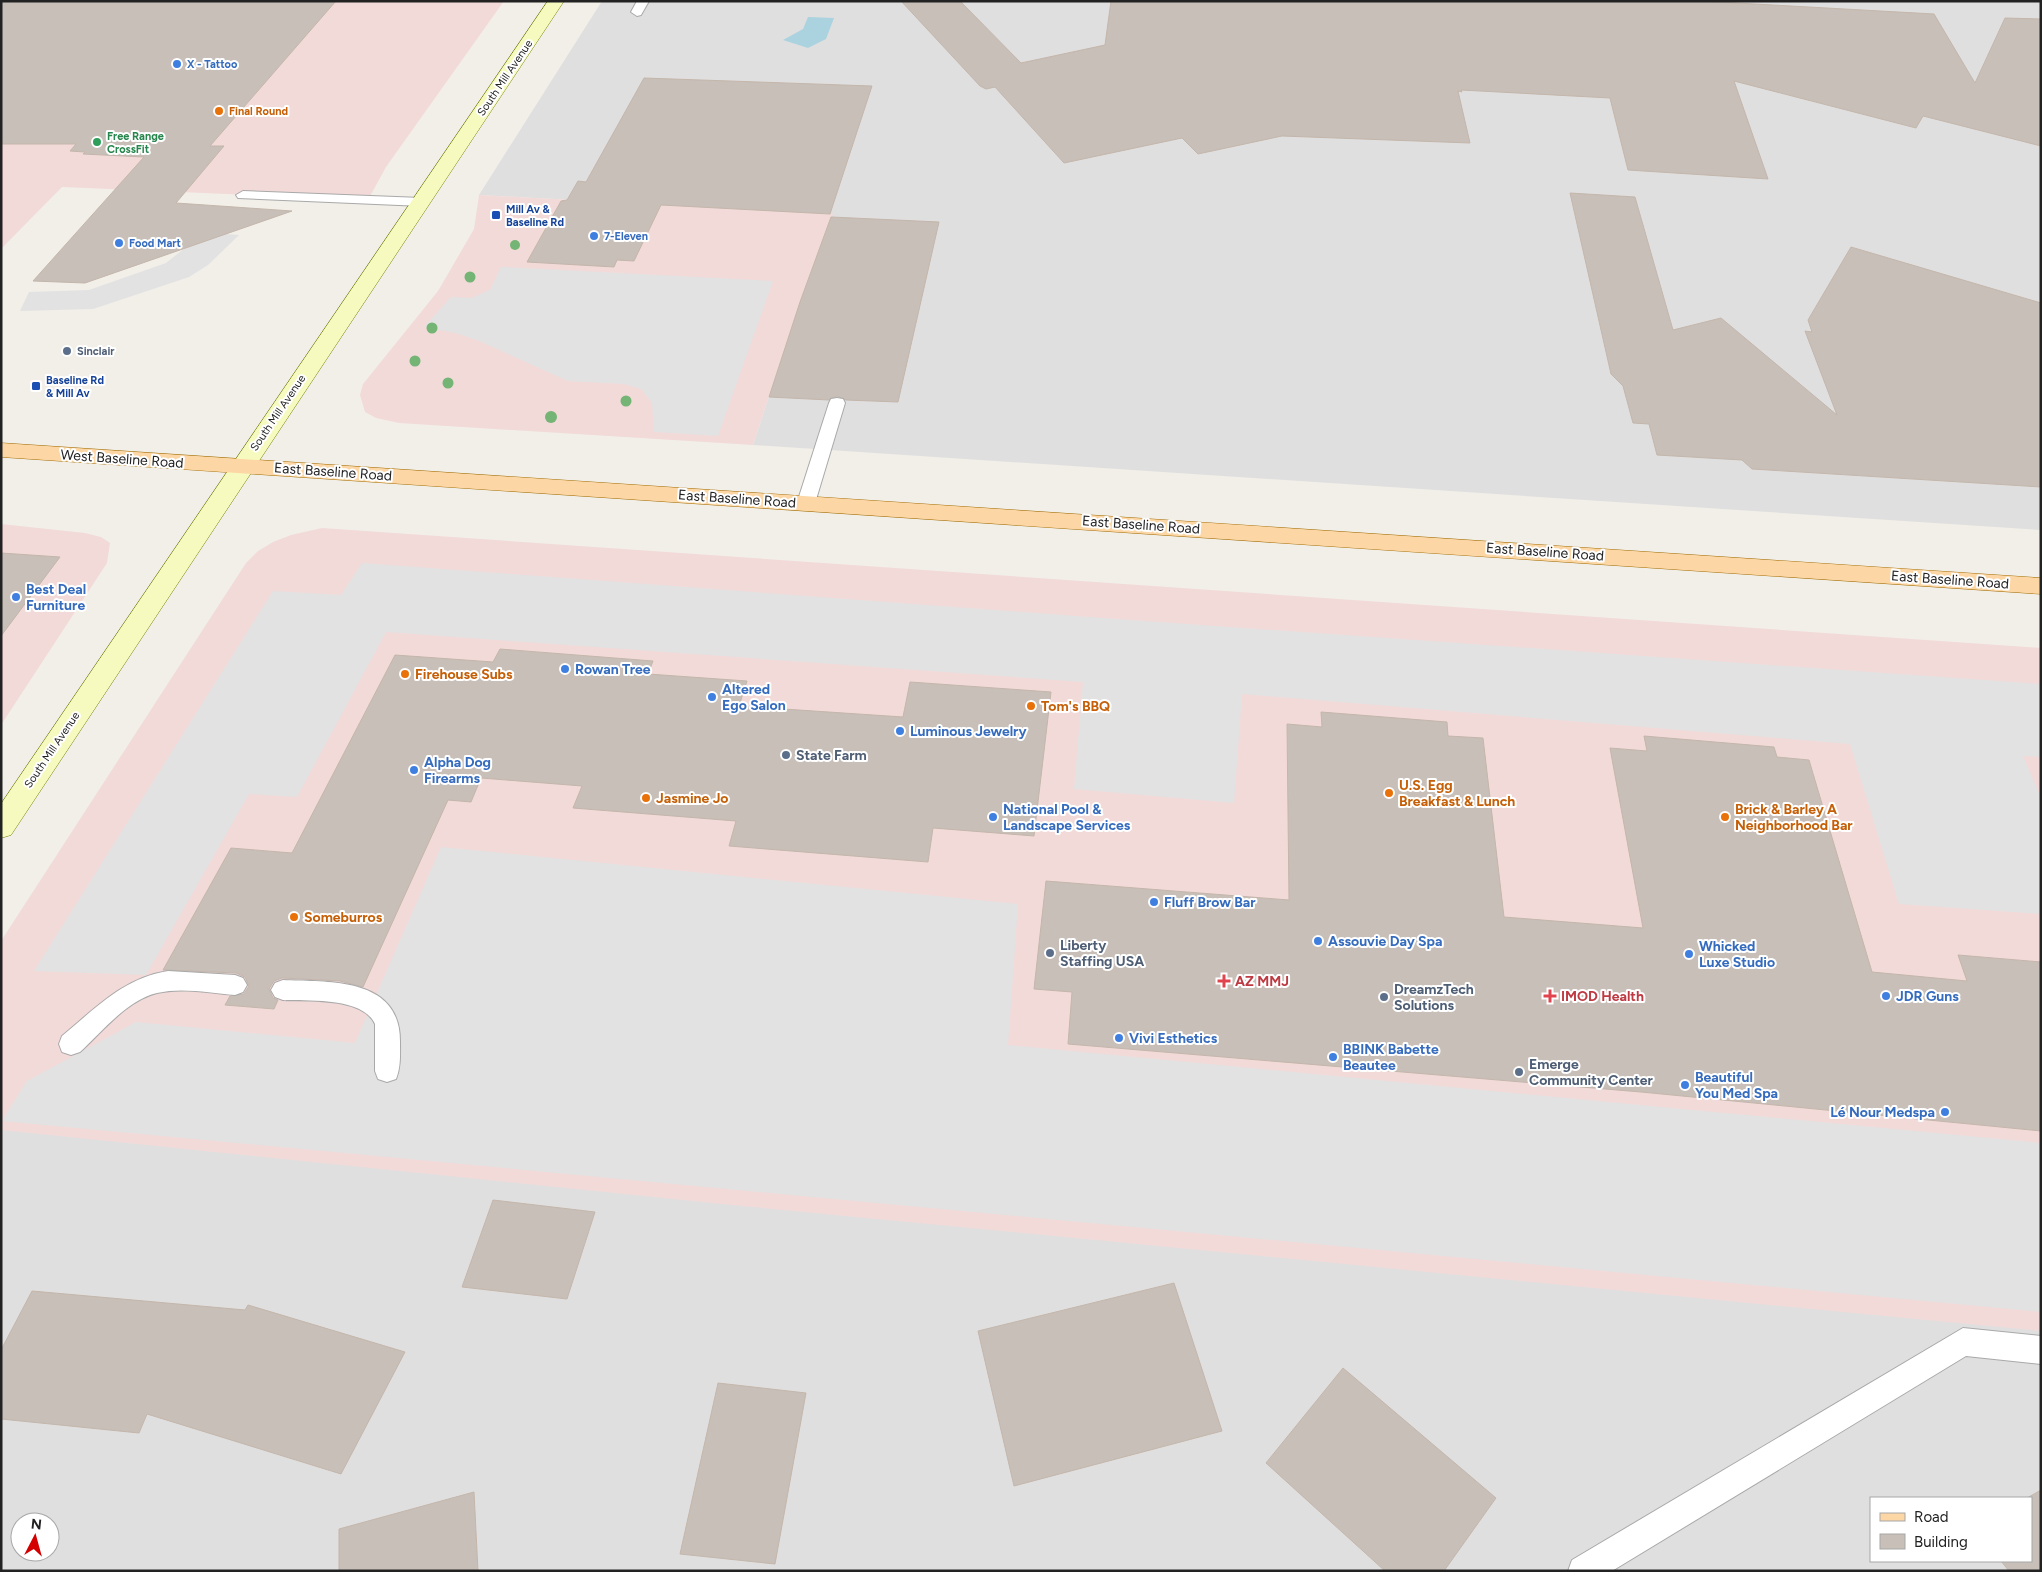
<svg xmlns="http://www.w3.org/2000/svg" width="2042" height="1572" font-family="Figtree,sans-serif">
  <style>
    .residential { fill: #e0dfdf; fill-rule: evenodd }
    .commercial { fill: #f2dad9 }
    .parking { fill: #e2e2e2 }
    .water { fill: #aad3df }
    .building { fill: #c7bfb8; stroke: #c4b6ab }
    .lines { fill: none; stroke-linecap: round; stroke-linejoin: round }
    .lane-casing { stroke: #a9a9a9; stroke-width: 2 }
    .secondary-casing { stroke: #707d05; stroke-width: 1 }
    .primary-casing { stroke: #a06b00; stroke-width: 1 }
    .lane { fill: #fff; fill-rule: evenodd }
    .secondary { fill: #f7fabf; fill-rule: evenodd }
    .primary { fill: #fcd6a4; fill-rule: evenodd }
    .tree { fill: #74b475 }
    .shop-dot { fill: #3f7fe0; stroke: #fff; stroke-width: 2 }
    .food-dot { fill: #e8710a; stroke: #fff; stroke-width: 2 }
    .leisure-dot { fill: #2e9e5b; stroke: #fff; stroke-width: 2 }
    .transit-dot { fill: #1a4fb4; stroke: #fff; stroke-width: 2 }
    .service-dot { fill: #5c6f8a; stroke: #fff; stroke-width: 2 }
    .health-dot { fill: #e0444e; stroke: #fff; stroke-width: 2 }
    .labels { text-anchor: middle; dominant-baseline: central; stroke-width: 4; stroke-linejoin: round; paint-order: stroke }
    .far-shop-label { font-size: 11px; font-weight: bold; fill: #366cbe; stroke: #fff; text-anchor: start }
    .far-street-label { font-size: 11px; fill: #222; stroke: #fff }
    .far-food-label { font-size: 11px; font-weight: bold; fill: #c56008; stroke: #fff; text-anchor: start }
    .far-leisure-label { font-size: 11px; font-weight: bold; fill: #27864d; stroke: #fff; text-anchor: start }
    .far-transit-label { font-size: 11px; font-weight: bold; fill: #164399; stroke: #fff; text-anchor: start }
    .far-service-label { font-size: 11px; font-weight: bold; fill: #4e5e75; stroke: #fff; text-anchor: start }
    .street-label { font-size: 14px; fill: #222; stroke: #fff }
    .shop-label { font-size: 14px; font-weight: bold; fill: #366cbe; stroke: #fff; text-anchor: start }
    .food-label { font-size: 14px; font-weight: bold; fill: #c56008; stroke: #fff; text-anchor: start }
    .service-label { font-size: 14px; font-weight: bold; fill: #4e5e75; stroke: #fff; text-anchor: start }
    .health-label { font-size: 14px; font-weight: bold; fill: #be3a42; stroke: #fff; text-anchor: start }
  </style>
  <rect width="100%" height="100%" fill="#f2efe9"/>
  <g class="residential">
    <path d="M602,1H2041V530L753,445L800,302L832,214L479,195Z"/>
    <path d="M1,1129L2041,1328V1571H1ZM1871,1498H2031V1561H1871ZM20,1522H50V1552H20Z"/>
  </g>
  <g class="commercial">
    <path d="M1,1H504L386,167L368,200L62,187L1,249Z"/>
    <path d="M479,195L833,214L800,302L753,445L399,423L376,418L365,412L360,395L363,384L438,291L474,229Z"/>
    <path d="M1,524L85,533L101,537L110,543L107,563L1,725Z"/>
    <path d="M322,528L2041,648V1331L742,1206L1,1130V941L246,563L258,551L273,542L291,535Z"/>
  </g>
  <g class="parking">
    <path d="M199,232L239,235L208,265L189,277L93,309L20,311L29,292L89,290L166,263L185,248Z"/>
    <path d="M501,267L773,281L718,436L654,432L652,403L641,389L624,384L568,381L477,340L455,333L424,327L451,297L471,298L490,290Z"/>
    <path d="M362,563L1103,618L2041,684V757L2023,756L2041,798V914L1899,904L1850,744L1242,694L1234,803L1074,789L1083,682L386,632L297,797L249,794L146,975L34,971L273,591L341,595Z"/>
    <path d="M441,847L1018,904L1008,1045L2041,1143V1312L2,1121L27,1081L136,1022L355,1043Z"/>
  </g>
  <path class="water" d="M808,17L834,18L826,39L808,48L783,40L803,29Z"/>
  <g class="building">
    <path d="M1,1H336L210,146H224L176,203L292,211L85,283L33,281L144,157L83,154L85,152L70,151L76,144H1Z"/>
    <path d="M901,1H960L1021,63L1105,45L1111,1H1701L1934,14L1975,83L2005,18L2041,19V146L1923,116L1916,128L1734,81L1768,179L1628,170L1610,98L1461,90L1462,92L1458,91L1470,143L1282,136L1198,154L1182,138L1064,163L995,87L986,89L980,86Z"/>
    <path d="M644,78L872,86L830,214L661,205L634,261L617,260L614,267L527,262L561,201L567,200L578,181L586,182Z"/>
    <path d="M1570,193L1635,197L1673,330L1721,318L1837,415L1805,331L1812,332L1808,320L1851,247L2041,303V487L1752,469L1742,460L1657,455L1649,424L1633,423L1623,386L1611,374Z"/>
    <path d="M831,217L939,222L898,402L846,400L837,396L829,400L769,397L800,302Z"/>
    <path d="M1,553L60,557L1,636Z"/>
    <path d="M500,649L653,661L648,674L747,681L739,706L903,717L910,682L1051,692L1034,836L933,828L928,862L729,846L736,821L573,808L582,786L481,778L471,802L448,800L363,987L340,981L282,978L274,981L269,989L273,998L278,1000L274,1009L225,1005L230,996L244,994L249,986L245,977L236,973L163,970L231,848L292,853L395,655L493,662Z"/>
    <path d="M1321,712L1447,722L1448,736L1483,738L1504,917L1643,928L1610,748L1647,751L1644,736L1774,747L1777,757L1809,760L1872,972L1967,981L1958,955L2041,962V1131L1641,1092L1068,1044L1072,992L1034,989L1046,881L1289,900L1287,724L1322,727Z"/>
    <path d="M493,1200L595,1212L567,1299L462,1287Z"/>
    <path d="M1174,1283L1222,1431L1014,1486L978,1331Z"/>
    <path d="M32,1291L245,1310L248,1305L405,1352L341,1474L147,1414L139,1433L1,1419V1350Z"/>
    <path d="M1343,1368L1496,1498L1444,1571H1385L1266,1463Z"/>
    <path d="M718,1383L806,1393L775,1564L680,1554Z"/>
    <path d="M2041,1490V1571H2009L2001,1561H2031V1498H2027Z"/>
    <path d="M474,1492L478,1571H339V1529Z"/>
  </g>
  <g class="lines">
    <g class="lane-casing">
      <g id="lane">
        <path d="M637,1H649L641,15L637,16L631,12Z"/>
        <path d="M243,191L422,198L429,202L422,206L238,198L236,195Z"/>
        <path d="M837,398L843,399L845,403L815,503L812,507H800L797,503L829,403L831,399Z"/>
        <path d="M168,971L235,975L243,978L247,985L243,992L235,995C210,993 182,987 157,993C127,1000 102,1032 80,1052L71,1055L62,1052L59,1044L62,1036C95,1009 123,978 168,971Z"/>
        <path d="M283,980C329,982 400,977 400,1041C400,1053 401,1067 396,1079L387,1082L378,1079L375,1071V1024C363,997 308,1001 283,1000L275,997L271,990L275,983Z"/>
        <path d="M1963,1328L2041,1336V1364L1966,1356L1612,1571H1568L1572,1560Z"/>
      </g>
    </g>
    <g class="secondary-casing">
      <path id="secondary" d="M548,1H564L11,835L1,838V804Z"/>
    </g>
    <g class="primary-casing">
      <path id="primary" d="M1,443L2041,578V594L1,457Z"/>
    </g>
    <use href="#lane" class="lane"/>
    <use href="#secondary" class="secondary"/>
    <use href="#primary" class="primary"/>
  </g>
  <g class="tree">
    <circle cx="515" cy="245" r="5"/>
    <circle cx="470" cy="277" r="5.5"/>
    <circle cx="432" cy="328" r="5.5"/>
    <circle cx="415" cy="361" r="5.5"/>
    <circle cx="448" cy="383" r="5.5"/>
    <circle cx="626" cy="401" r="5.5"/>
    <circle cx="551" cy="417" r="6"/>
  </g>
  <g class="shop-dot">
    <circle cx="177" cy="64" r="5"/>
    <circle cx="594" cy="236" r="5"/>
    <circle cx="119" cy="243" r="5"/>
    <circle cx="16" cy="597" r="5"/>
    <circle cx="565" cy="669" r="5"/>
    <circle cx="712" cy="697" r="5"/>
    <circle cx="900" cy="731" r="5"/>
    <circle cx="414" cy="770" r="5"/>
    <circle cx="993" cy="817" r="5"/>
    <circle cx="1154" cy="902" r="5"/>
    <circle cx="1318" cy="941" r="5"/>
    <circle cx="1689" cy="954" r="5"/>
    <circle cx="1886" cy="996" r="5"/>
    <circle cx="1119" cy="1038" r="5"/>
    <circle cx="1333" cy="1057" r="5"/>
    <circle cx="1685" cy="1085" r="5"/>
    <circle cx="1945" cy="1112" r="5"/>
  </g>
  <g class="food-dot">
    <circle cx="219" cy="111" r="5"/>
    <circle cx="405" cy="674" r="5"/>
    <circle cx="1031" cy="706" r="5"/>
    <circle cx="1389" cy="793" r="5"/>
    <circle cx="646" cy="798" r="5"/>
    <circle cx="1725" cy="817" r="5"/>
    <circle cx="294" cy="917" r="5"/>
  </g>
  <circle class="leisure-dot" cx="97" cy="142" r="5"/>
  <g class="transit-dot">
    <rect x="491" y="210" width="10" height="10" rx="2.5"/>
    <rect x="31" y="381" width="10" height="10" rx="2.5"/>
  </g>
  <g class="service-dot">
    <circle cx="67" cy="351" r="5"/>
    <circle cx="786" cy="755" r="5"/>
    <circle cx="1050" cy="953" r="5"/>
    <circle cx="1384" cy="997" r="5"/>
    <circle cx="1519" cy="1072" r="5"/>
  </g>
  <g class="health-dot">
    <path d="M1221.5 973.5h5v5h5v5h-5v5h-5v-5h-5v-5h5z"/>
    <path d="M1547.5 988.5h5v5h5v5h-5v5h-5v-5h-5v-5h5z"/>
  </g>
  <g class="labels">
    <g class="far-shop-label">
      <text x="187" y="64">X - Tattoo</text>
      <text x="604" y="236">7-Eleven</text>
      <text x="129" y="243">Food Mart</text>
    </g>
    <g class="far-street-label">
      <text transform="translate(505 78) rotate(-56)">South Mill Avenue</text>
      <text transform="translate(278 413) rotate(-56)">South Mill Avenue</text>
      <text transform="translate(52 750) rotate(-56)">South Mill Avenue</text>
    </g>
    <g class="far-food-label">
      <text x="229" y="111">Final Round</text>
    </g>
    <g class="far-leisure-label">
      <text x="107" y="136">Free Range<tspan x="107" dy="13">CrossFit</tspan></text>
    </g>
    <g class="far-transit-label">
      <text x="506" y="209">Mill Av &amp;<tspan x="506" dy="13">Baseline Rd</tspan></text>
      <text x="46" y="380">Baseline Rd<tspan x="46" dy="13">&amp; Mill Av</tspan></text>
    </g>
    <g class="far-service-label">
      <text x="77" y="351">Sinclair</text>
    </g>
    <g class="street-label">
      <text transform="translate(122 459) rotate(4)">West Baseline Road</text>
      <text transform="translate(333 472) rotate(4)">East Baseline Road</text>
      <text transform="translate(737 499) rotate(4)">East Baseline Road</text>
      <text transform="translate(1141 525) rotate(4)">East Baseline Road</text>
      <text transform="translate(1545 552) rotate(4)">East Baseline Road</text>
      <text transform="translate(1950 580) rotate(4)">East Baseline Road</text>
    </g>
    <g class="shop-label">
      <text x="26" y="589">Best Deal<tspan x="26" dy="16">Furniture</tspan></text>
      <text x="575" y="669">Rowan Tree</text>
      <text x="722" y="689">Altered<tspan x="722" dy="16">Ego Salon</tspan></text>
      <text x="910" y="731">Luminous Jewelry</text>
      <text x="424" y="762">Alpha Dog<tspan x="424" dy="16">Firearms</tspan></text>
      <text x="1003" y="809">National Pool &amp;<tspan x="1003" dy="16">Landscape Services</tspan></text>
      <text x="1164" y="902">Fluff Brow Bar</text>
      <text x="1328" y="941">Assouvie Day Spa</text>
      <text x="1699" y="946">Whicked<tspan x="1699" dy="16">Luxe Studio</tspan></text>
      <text x="1896" y="996">JDR Guns</text>
      <text x="1129" y="1038">Vivi Esthetics</text>
      <text x="1343" y="1049">BBINK Babette<tspan x="1343" dy="16">Beautee</tspan></text>
      <text x="1695" y="1077">Beautiful<tspan x="1695" dy="16">You Med Spa</tspan></text>
      <text x="1935" y="1112" text-anchor="end">Lé Nour Medspa</text>
    </g>
    <g class="food-label">
      <text x="415" y="674">Firehouse Subs</text>
      <text x="1041" y="706">Tom's BBQ</text>
      <text x="1399" y="785">U.S. Egg<tspan x="1399" dy="16">Breakfast &amp; Lunch</tspan></text>
      <text x="656" y="798">Jasmine Jo</text>
      <text x="1735" y="809">Brick &amp; Barley A<tspan x="1735" dy="16">Neighborhood Bar</tspan></text>
      <text x="304" y="917">Someburros</text>
    </g>
    <g class="service-label">
      <text x="796" y="755">State Farm</text>
      <text x="1060" y="945">Liberty<tspan x="1060" dy="16">Staffing USA</tspan></text>
      <text x="1394" y="989">DreamzTech<tspan x="1394" dy="16">Solutions</tspan></text>
      <text x="1529" y="1064">Emerge<tspan x="1529" dy="16">Community Center</tspan></text>
    </g>
    <g class="health-label">
      <text x="1235" y="981">AZ MMJ</text>
      <text x="1561" y="996">IMOD Health</text>
    </g>
  </g>
  <rect width="2042" height="1572" fill="none" stroke="#222222" stroke-width="5"/>
  <rect x="1870" y="1497" width="162" height="65" fill="#ffffff" stroke="#a7a7a7"/>
  <rect x="1880" y="1513" width="25" height="8" fill="#fcd6a4" stroke="#a7a7a7"/>
  <text x="1914" y="1522" font-size="15" fill="#222222">Road</text>
  <rect x="1880" y="1534" width="25" height="15" fill="#c7bfb8" stroke="#a7a7a7"/>
  <text x="1914" y="1547" font-size="15" fill="#222222">Building</text>
  <g transform="translate(35 1537) rotate(6)"><circle r="24" fill="#ffffff" stroke="#a7a7a7"/>
  <path d="M0-4L9 19L0 12L-9 19Z" fill="#d40000"/>
  <text y="-8" font-size="14" font-weight="bold" text-anchor="middle" fill="#222222">N</text>
  </g>
</svg>
